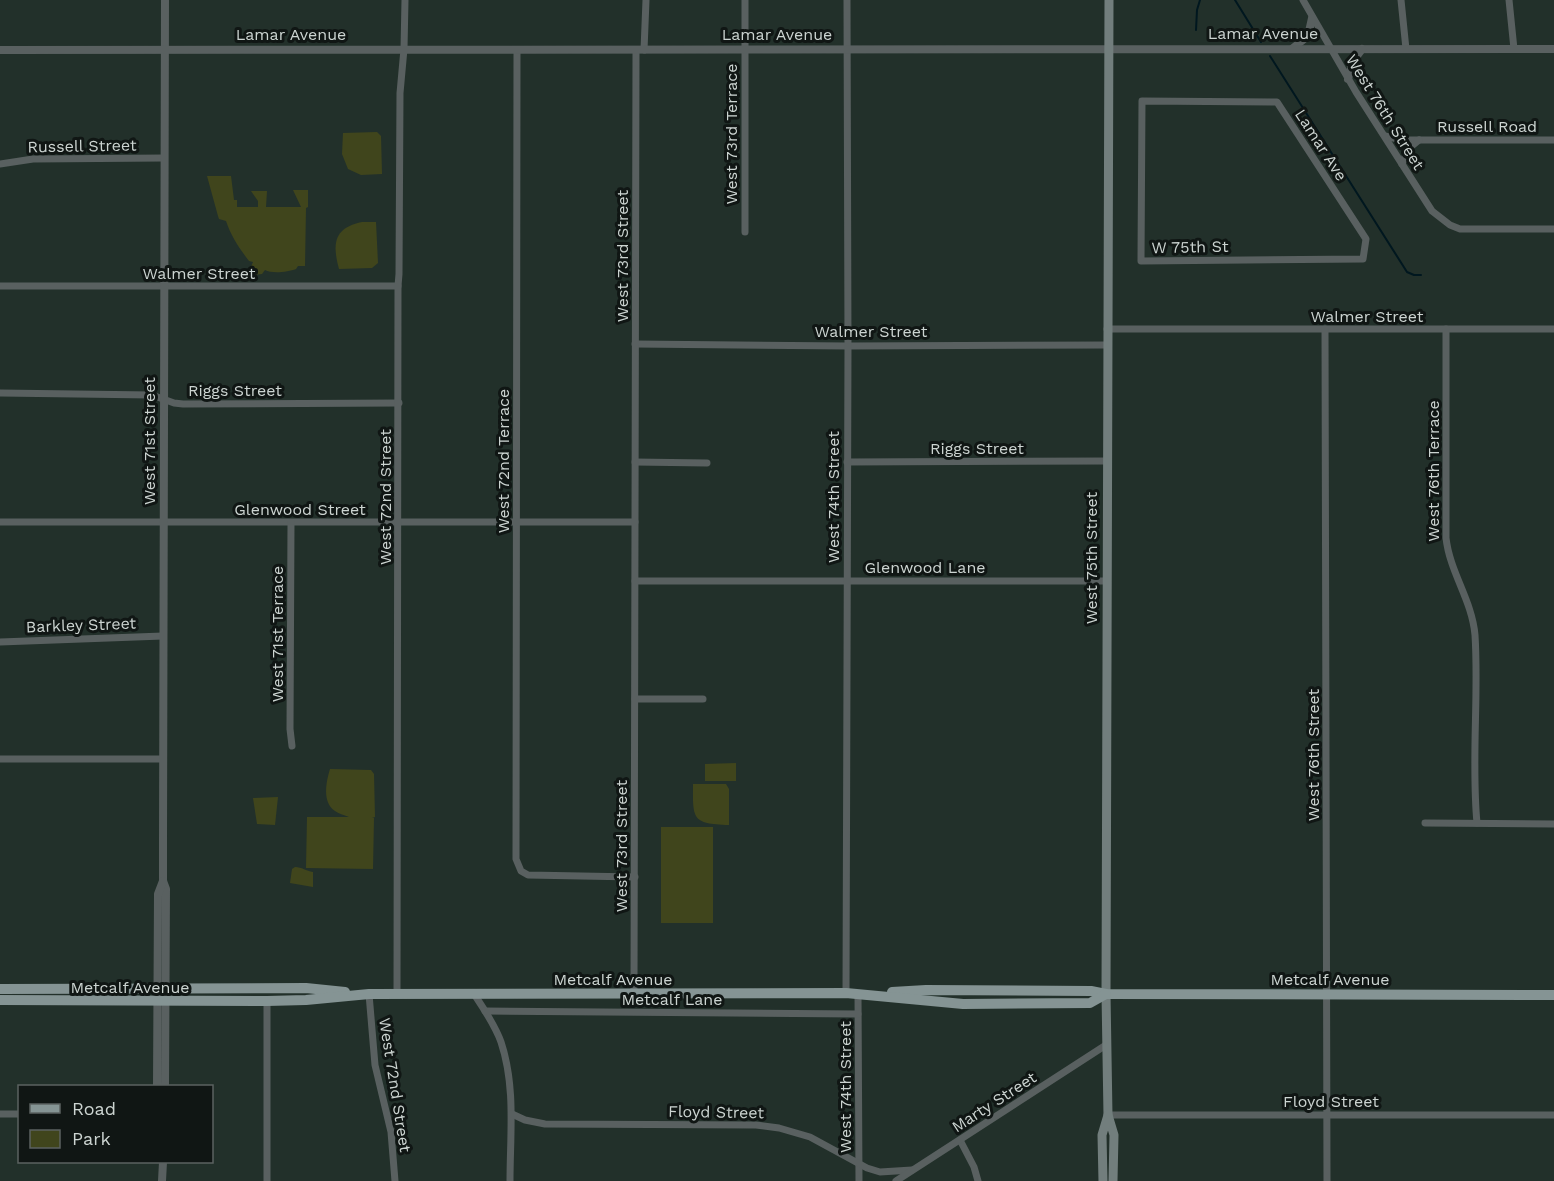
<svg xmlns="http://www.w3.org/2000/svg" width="1554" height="1181" font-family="'Work Sans',sans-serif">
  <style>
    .green { fill: #40451c }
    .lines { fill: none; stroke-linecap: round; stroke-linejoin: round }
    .stream { stroke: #00171f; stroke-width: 2 }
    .minor { stroke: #596060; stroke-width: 7 }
    .tertiary { stroke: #596060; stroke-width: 8 }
    .secondary { stroke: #727e7d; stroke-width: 9 }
    .primary { stroke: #859494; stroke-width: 10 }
    .labels { text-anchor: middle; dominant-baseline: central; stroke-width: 6; stroke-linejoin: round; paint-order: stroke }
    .street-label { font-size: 16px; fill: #ccd4d1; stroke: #101614 }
  </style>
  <rect width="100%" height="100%" fill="#22302a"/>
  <g class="green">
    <path d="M377,132L381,136L382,174L361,175L348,169L342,154L343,133Z"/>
    <path d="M207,176H231L234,200H237V207H258V201L251,191H267L266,207H301L293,190H308V207L306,208L305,266H298L296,269C288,272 272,274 265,270L262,274L254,275L250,269L253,262L249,261C239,248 231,236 226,221L219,219L218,216Z"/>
    <path d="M362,222H376L378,263L372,268L339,269C332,243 334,228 362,222Z"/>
    <path d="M736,763V781H705V764Z"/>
    <path d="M330,769L371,770L374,774L375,817L372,818H374L373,869L306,868L307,817H349C345,815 339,814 335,811C322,802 326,782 330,769Z"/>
    <path d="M693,784H726L729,789V825C691,824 693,818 693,784Z"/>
    <path d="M278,797L275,825L257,824L253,798Z"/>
    <rect x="661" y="827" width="52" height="96"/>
    <path d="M295,867C302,867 306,871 313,872V887L290,883L292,869Z"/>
  </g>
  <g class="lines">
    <g class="stream">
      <path d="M1235,0L1261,42"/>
      <path d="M1196,30L1197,10L1200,0"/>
      <path d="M1270,56L1407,272L1414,275H1421"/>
    </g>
    <g class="minor">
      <path d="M1303,0L1356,92L1432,211L1450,225L1460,229H1554"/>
      <path d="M1401,0L1406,49"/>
      <path d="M1509,0L1514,49"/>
      <path d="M517,50L516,859L521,871L528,875L635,877"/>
      <path d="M644,50L646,0"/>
      <path d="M1142,101L1277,102L1366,239L1363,259L1141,261Z"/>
      <path d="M1385,136L1402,140H1554"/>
      <path d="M0,164L33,159L164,158"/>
      <path d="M1402,164L1408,149L1419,140"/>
      <path d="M745,232V0"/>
      <path d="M0,286H398"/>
      <path d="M1107,329H1554"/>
      <path d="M1325,329L1327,1181"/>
      <path d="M1446,329V538C1450,573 1472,600 1475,635C1479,697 1471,761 1477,823"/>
      <path d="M635,344L848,346L1107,345"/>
      <path d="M0,393L152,395L174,403L183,404L399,403"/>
      <path d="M635,462L707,463"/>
      <path d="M847,462L1107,461"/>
      <path d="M0,522H635"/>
      <path d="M291,523L290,729L292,746"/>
      <path d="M635,581H1106"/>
      <path d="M0,642L163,636"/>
      <path d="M635,699H703"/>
      <path d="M0,759H163"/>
      <path d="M1425,823L1554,824"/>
      <path d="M846,993L848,346L847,0"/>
      <path d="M369,994L375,1065L391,1132L395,1181"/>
      <path d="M397,994L398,286L399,274L400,93L404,49L405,0"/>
      <path d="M474,994C484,1009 495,1025 501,1042C516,1087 510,1135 510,1181"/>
      <path d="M634,994L636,50"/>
      <path d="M858,994L859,1181"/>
      <path d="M485,1011L858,1014"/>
      <path d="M0,1114H20"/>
      <path d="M512,1114L525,1120L545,1124L756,1125L779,1128L810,1137L867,1168L880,1172L912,1170"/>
      <path d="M1108,1115H1554"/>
      <path d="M960,1140L974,1167L978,1181"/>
      <path d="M267,1181V1001"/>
      <path d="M896,1181L1106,1045"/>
    </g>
    <g class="tertiary">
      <path d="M165,0L163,840V881L166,889L165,1086"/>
      <path d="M1293,48L1308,36L1312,18"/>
      <path d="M0,50L1554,49"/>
      <path d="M1348,79L1353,61L1362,49"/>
      <path d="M157,1086L158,894L163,881"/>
      <path d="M162,1181L163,1162"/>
    </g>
    <g class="secondary">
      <path d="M1109,0L1106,994L1108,1115L1114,1135L1113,1181"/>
      <path d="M1103,1181L1102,1135L1108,1115"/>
    </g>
    <g class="primary">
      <path d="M0,989L306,988L345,992"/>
      <path d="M892,992L926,990L1091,991L1106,994L1554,995"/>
      <path d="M0,1000L267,1001L306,1000L369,994L846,993L963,1004L1090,1003L1106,994"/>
    </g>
  </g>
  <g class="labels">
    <g class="street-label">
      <text x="1263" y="33">Lamar Avenue</text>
      <text x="291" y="34">Lamar Avenue</text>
      <text x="777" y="34">Lamar Avenue</text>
      <text transform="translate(1385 112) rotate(58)">West 76th Street</text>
      <text x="1487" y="126">Russell Road</text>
      <text transform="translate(731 134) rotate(-90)">West 73rd Terrace</text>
      <text transform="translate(1321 145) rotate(57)">Lamar Ave</text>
      <text transform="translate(82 146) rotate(-1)">Russell Street</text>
      <text transform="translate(1190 247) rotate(-1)">W 75th St</text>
      <text transform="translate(622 256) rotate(-90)">West 73rd Street</text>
      <text x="199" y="273">Walmer Street</text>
      <text x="1367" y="316">Walmer Street</text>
      <text x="871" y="331">Walmer Street</text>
      <text x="235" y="390">Riggs Street</text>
      <text transform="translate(149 441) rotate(-90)">West 71st Street</text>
      <text x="977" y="448">Riggs Street</text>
      <text transform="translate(503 461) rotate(-90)">West 72nd Terrace</text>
      <text transform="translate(1433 471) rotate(-90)">West 76th Terrace</text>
      <text transform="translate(385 497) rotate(-90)">West 72nd Street</text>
      <text transform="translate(833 497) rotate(-90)">West 74th Street</text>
      <text x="300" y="509">Glenwood Street</text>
      <text transform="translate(1091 558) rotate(-90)">West 75th Street</text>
      <text x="925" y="567">Glenwood Lane</text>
      <text transform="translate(81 625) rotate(-2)">Barkley Street</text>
      <text transform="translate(277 634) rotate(-90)">West 71st Terrace</text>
      <text transform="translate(1313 755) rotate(-90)">West 76th Street</text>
      <text transform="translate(621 846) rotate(-90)">West 73rd Street</text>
      <text x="613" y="979">Metcalf Avenue</text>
      <text x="1330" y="979">Metcalf Avenue</text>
      <text x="130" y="987">Metcalf Avenue</text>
      <text x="672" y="999">Metcalf Lane</text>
      <text transform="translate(395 1085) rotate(81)">West 72nd Street</text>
      <text transform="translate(845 1087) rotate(-90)">West 74th Street</text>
      <text x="1331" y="1101">Floyd Street</text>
      <text transform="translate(994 1102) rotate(-33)">Marty Street</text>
      <text transform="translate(716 1112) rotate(1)">Floyd Street</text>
    </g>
  </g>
  <rect x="18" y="1085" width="195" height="78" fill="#101614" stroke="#5b6260" stroke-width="1.5"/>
  <rect x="30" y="1104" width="30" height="9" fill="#859494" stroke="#5b6260" stroke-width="1.5"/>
  <text x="72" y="1115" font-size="18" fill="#ccd4d1">Road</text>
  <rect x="30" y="1130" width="30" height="18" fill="#40451c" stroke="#5b6260" stroke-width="1.5"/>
  <text x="72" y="1145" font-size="18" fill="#ccd4d1">Park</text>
</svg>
